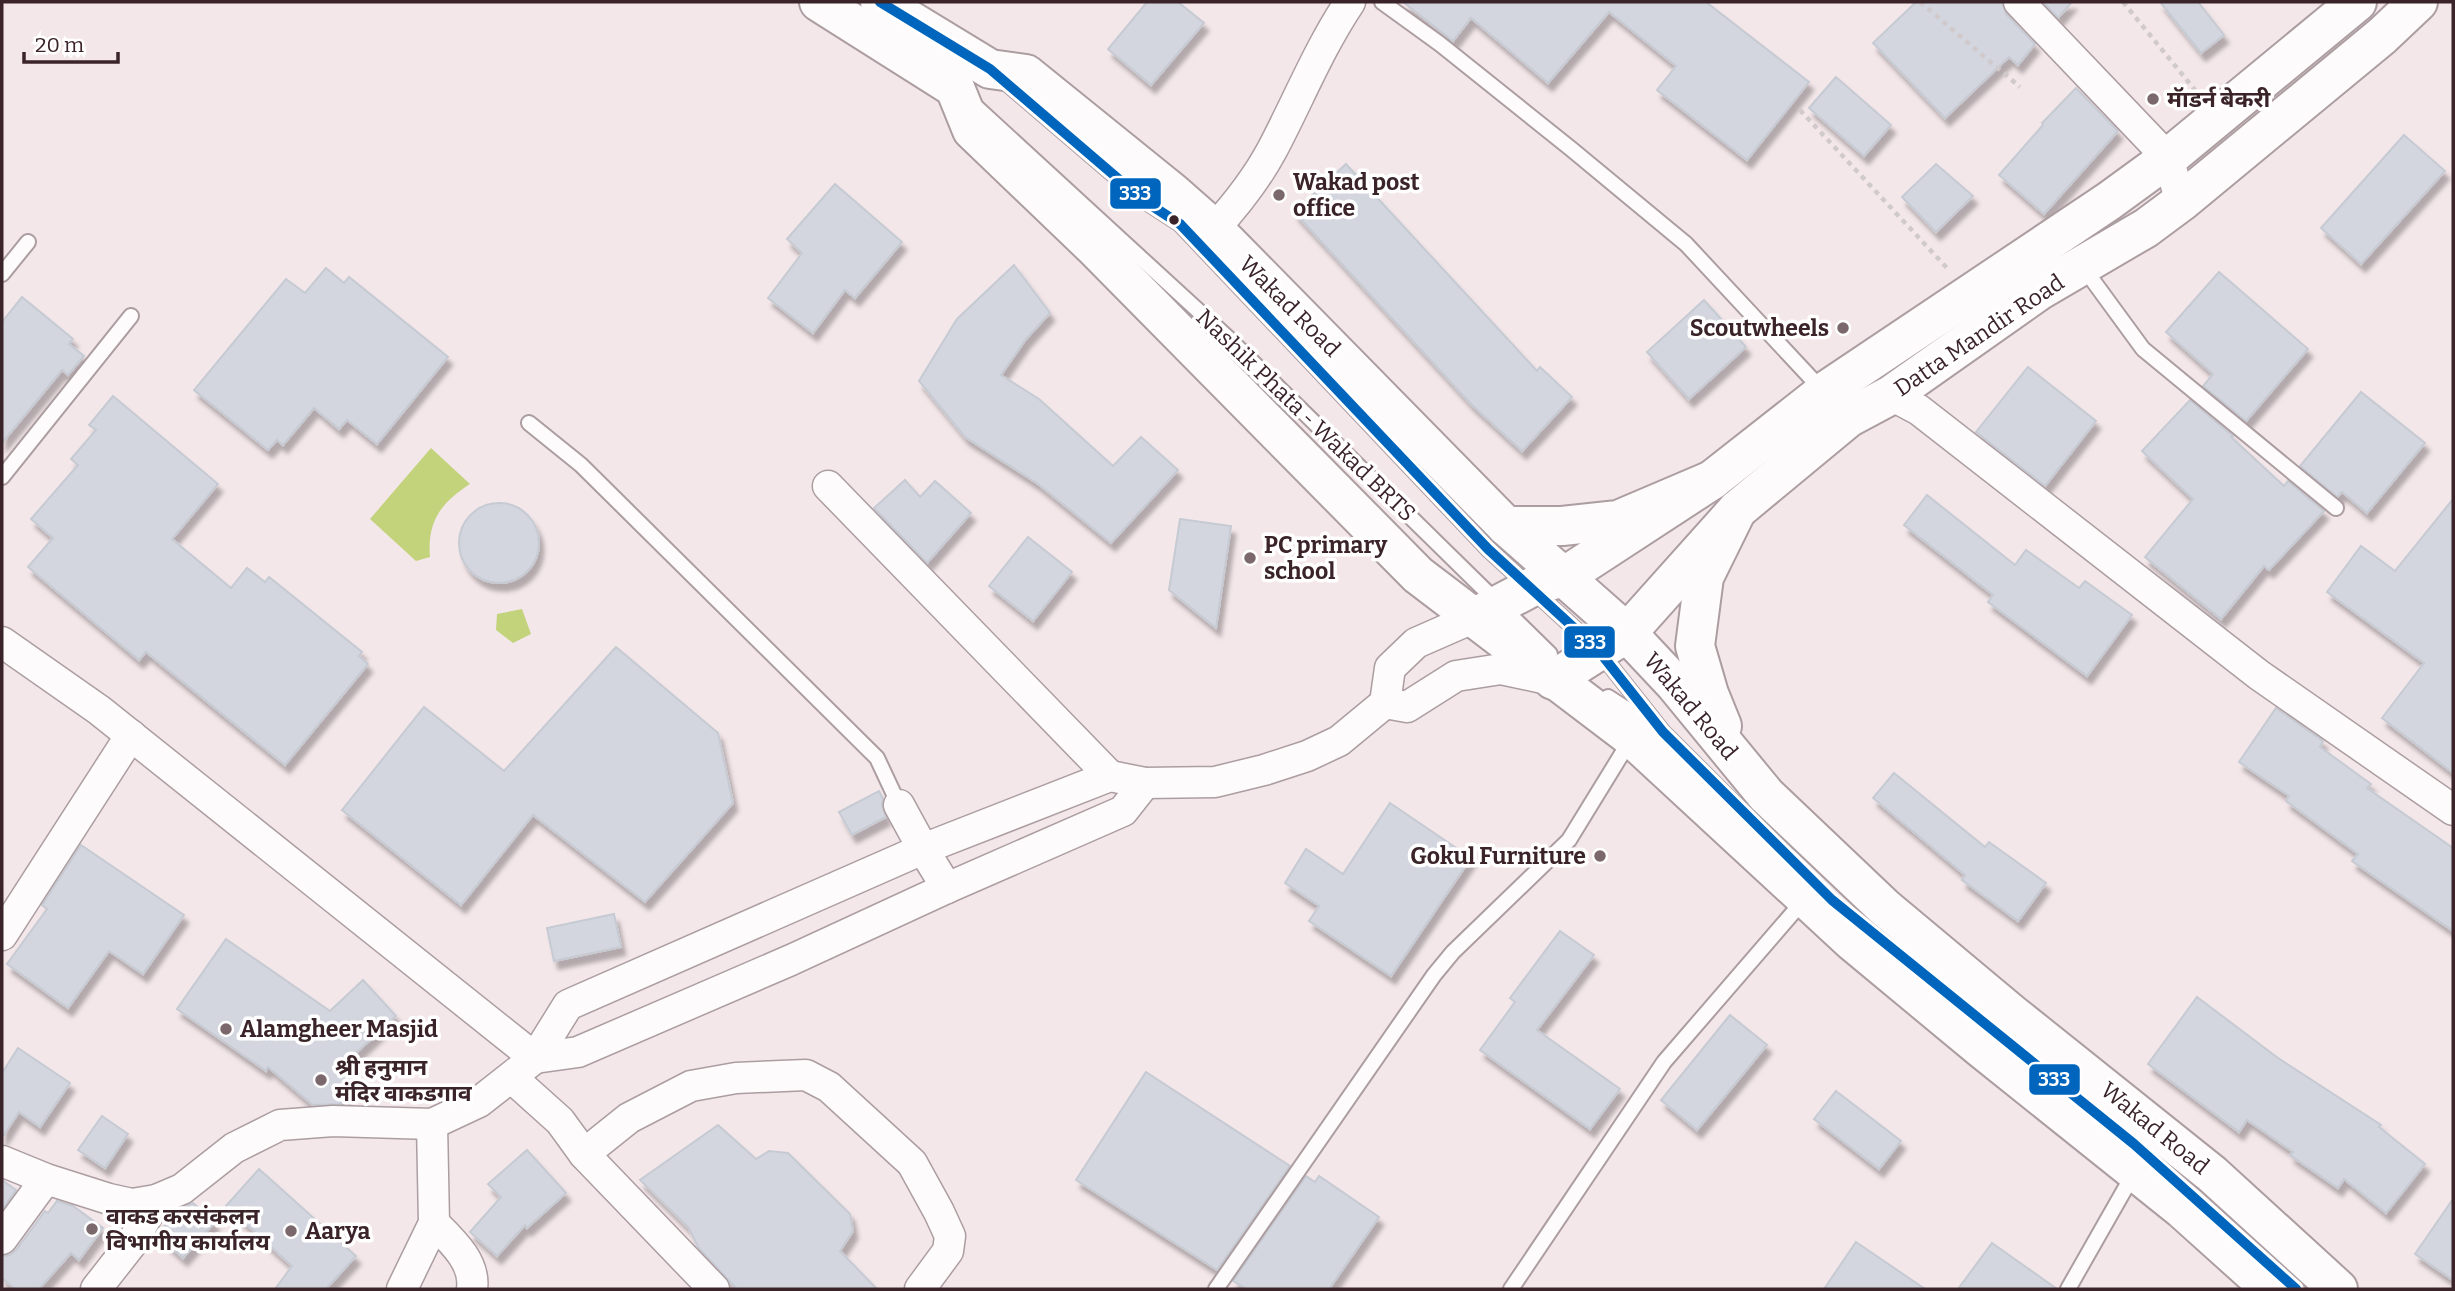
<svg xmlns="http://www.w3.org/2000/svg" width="2455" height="1291" font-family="Bitter,'Noto Sans Devanagari',serif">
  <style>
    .water { fill: #c3d37b }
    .building { fill: #d4d6df; stroke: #c6cad2; stroke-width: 2; filter: url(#shadow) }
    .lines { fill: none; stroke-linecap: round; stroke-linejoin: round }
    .lane-casing { stroke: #ac9da1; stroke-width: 18 }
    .street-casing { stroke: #ac9da1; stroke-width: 33 }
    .secondary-casing { stroke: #ac9da1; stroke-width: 42 }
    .primary-casing { stroke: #ac9da1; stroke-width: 42 }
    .path { stroke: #d1cacc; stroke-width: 4.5; stroke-dasharray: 5 5; stroke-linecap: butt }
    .lane { stroke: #fdfbfc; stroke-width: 14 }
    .street { stroke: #fdfbfc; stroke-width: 30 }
    .secondary { stroke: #fdfbfc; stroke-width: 38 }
    .primary { stroke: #fdfbfc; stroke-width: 38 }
    .bus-1-casing { stroke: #fff; stroke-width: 16 }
    .bus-1 { stroke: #0065bd; stroke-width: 10 }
    .poi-dot { fill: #7b686d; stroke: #fff; stroke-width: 2.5 }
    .bus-dot { fill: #3a242a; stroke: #fff; stroke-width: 2.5 }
    .labels { text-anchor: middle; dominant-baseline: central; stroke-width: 7; stroke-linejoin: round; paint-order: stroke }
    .poi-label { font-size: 23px; font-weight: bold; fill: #3a242a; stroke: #fff; text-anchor: start }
    .street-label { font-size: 23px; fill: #3a242a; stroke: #fff }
    .line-badge { stroke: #fff; stroke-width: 2.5 }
    .badge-label { font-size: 19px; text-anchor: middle; font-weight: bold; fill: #fff }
  </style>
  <defs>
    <filter id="shadow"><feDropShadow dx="4.5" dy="8" stdDeviation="2" flood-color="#0004"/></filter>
  </defs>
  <rect width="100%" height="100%" fill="#f4e7ea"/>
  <g class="water">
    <path d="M431,448L470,484C441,503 427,521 430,557L416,561L370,519Z"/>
    <path d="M522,609L531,634L513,643L496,630L497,614Z"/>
  </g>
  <g class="building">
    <path d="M1147,2H1178L1204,23L1151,85L1108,49Z"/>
    <path d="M1403,2H1706L1809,82L1747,160L1657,90L1676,66L1609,12L1548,83L1471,18L1453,41Z"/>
    <path d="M1916,2H2002L2006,14L2035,44L2018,65L2009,57L1945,118L1873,43Z"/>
    <path d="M2043,2H2072L2058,18Z"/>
    <path d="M2160,2H2198L2224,35L2201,53Z"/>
    <path d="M1836,77L1891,125L1864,156L1809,108Z"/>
    <path d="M2076,88L2118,131L2044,214L1999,175L2043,125L2042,123Z"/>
    <path d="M2404,135L2445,171L2361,264L2321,228Z"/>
    <path d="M1346,164L1537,371L1540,367L1572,397L1522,451L1471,404L1294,212Z"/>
    <path d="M1936,164L1973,196L1936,232L1902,197Z"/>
    <path d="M835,184L902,242L855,298L845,290L813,333L768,298L802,253L787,239Z"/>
    <path d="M1014,265L1050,313L1026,339L1001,375L1039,399L1113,466L1141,437L1178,470L1111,543L1038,484L965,437L919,381L957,319Z"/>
    <path d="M326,268L344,283L349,277L448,357L377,444L347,420L339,429L314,408L283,445L277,440L268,450L194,390L286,279L305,293Z"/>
    <path d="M2219,272L2308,349L2246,421L2203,386L2213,374L2166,332Z"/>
    <path d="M22,297L73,339L69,344L84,356L68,375L62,370L2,443V322Z"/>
    <path d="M1704,300L1746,347L1689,399L1647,352Z"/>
    <path d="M2028,367L2096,421L2045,486L1976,432Z"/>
    <path d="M2361,392L2425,443L2367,513L2342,492L2337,497L2300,466Z"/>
    <path d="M113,396L218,484L172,539L231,588L247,568L265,582L269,577L362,652L359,656L368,664L285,765L146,652L139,660L28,567L53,538L31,519L78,465L71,459L96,430L89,425Z"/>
    <path d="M2190,400L2233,436L2231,437L2284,486L2288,481L2324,511L2269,570L2264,566L2221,619L2145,557L2193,499L2142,451Z"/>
    <path d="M905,480L920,497L935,481L971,513L927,563L874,508Z"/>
    <path d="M1927,495L2015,565L2026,550L2079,588L2085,581L2132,615L2087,676L1988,602L1993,595L1904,525Z"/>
    <path d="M2453,499V773L2382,718L2424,663L2327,592L2361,546L2395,571Z"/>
    <circle cx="499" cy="543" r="40"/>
    <path d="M1180,519L1231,526L1216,628L1169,590Z"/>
    <path d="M1028,537L1072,572L1033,621L989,586Z"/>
    <path d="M616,647L718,733L733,803L645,902L533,815L461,905L342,810L424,707L504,771Z"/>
    <path d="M2276,708L2323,741L2320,747L2371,784L2367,788L2453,848V931L2352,861L2358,854L2286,801L2289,796L2239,762Z"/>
    <path d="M1894,773L1985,847L1989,842L2046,883L2018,921L1962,880L1965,875L1873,798Z"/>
    <path d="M879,791L883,799L882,805L886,817L852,835L839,812Z"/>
    <path d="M1390,803L1471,858L1391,976L1309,921L1319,906L1285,883L1306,849L1343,874Z"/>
    <path d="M81,845L184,915L143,974L109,951L68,1008L7,964L47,909L42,905Z"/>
    <path d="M614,914L621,947L554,961L547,928Z"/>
    <path d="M1560,931L1594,955L1537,1030L1620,1089L1590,1129L1480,1050L1515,1002L1510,998Z"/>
    <path d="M226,939L330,1011L363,980L396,1016L342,1066L360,1080L340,1104L313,1105L268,1067L266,1071L177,1009Z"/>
    <path d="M2197,997L2278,1058L2381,1125L2379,1127L2425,1164L2386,1213L2344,1179L2338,1188L2290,1155L2293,1152L2247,1120L2239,1132L2148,1064Z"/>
    <path d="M1730,1015L1767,1045L1697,1130L1661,1100Z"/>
    <path d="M18,1048L70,1083L40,1127L19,1112L2,1138V1073Z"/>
    <path d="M1146,1072L1290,1166L1217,1270L1076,1180Z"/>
    <path d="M1836,1091L1901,1141L1879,1169L1814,1119Z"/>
    <path d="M102,1116L128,1134L105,1168L78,1150Z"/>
    <path d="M718,1125L756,1159L769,1151L788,1153L850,1214L853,1231L840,1251L877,1289H737L730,1282L698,1247L689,1228L640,1180Z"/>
    <path d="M527,1150L566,1193L527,1228L525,1225L497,1256L470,1232L501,1197L488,1184Z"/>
    <path d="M259,1169L356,1256L326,1289H275L292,1266L226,1206Z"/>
    <path d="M1306,1176L1315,1182L1319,1176L1379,1217L1329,1289H1247L1233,1281Z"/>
    <path d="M2,1180L16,1190L2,1210Z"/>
    <path d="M2453,1199V1280L2415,1254Z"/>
    <path d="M57,1201L73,1206L103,1228L79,1260L71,1253L39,1289H15L2,1278V1256L10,1255L16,1250L45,1211L48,1213Z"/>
    <path d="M193,1203L215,1222L183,1258L157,1235L178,1210Z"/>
    <path d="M1856,1242L1925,1289H1824Z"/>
    <path d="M1992,1243L2057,1289H1958Z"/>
  </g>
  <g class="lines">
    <g class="lane-casing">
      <g id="lane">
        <path d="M1382,2L1440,44L1570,148L1686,244L1823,391"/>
        <path d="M1004,81L1143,200L1180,224L1488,549L1598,650L1663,732L1786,855"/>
        <path d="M974,105L1228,338L1550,654"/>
        <path d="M2083,267L2143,349L2336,508"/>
        <path d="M2,274L28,242"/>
        <path d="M529,423L581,465L877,758L899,805"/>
        <path d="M2,477L131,316"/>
        <path d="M1608,697L1653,726"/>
        <path d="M1852,916L2159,1167"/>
        <path d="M2276,1272L2296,1289"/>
        <path d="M1216,1289L1434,975L1453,952L1569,840L1631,739"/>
        <path d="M1511,1289L1664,1062L1804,900"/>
        <path d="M2068,1289L2134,1173"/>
      </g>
    </g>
    <g class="street-casing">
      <g id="street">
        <path d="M2019,2L2168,158L2181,202"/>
        <path d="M1214,229C1235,206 1257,178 1272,150C1298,101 1319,48 1350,2"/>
        <path d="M1891,395L1919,410L2259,675L2453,810"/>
        <path d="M828,486L1110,776"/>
        <path d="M2,642L99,710L535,1058L578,1052L791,960L947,888L1123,811L1145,783"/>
        <path d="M1385,703L1407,707L1456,676L1501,669L1552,680"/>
        <path d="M1385,703L1390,668L1416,643L1473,618"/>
        <path d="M899,805L923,849L947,888"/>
        <path d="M2,935L131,735"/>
        <path d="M512,1078L560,1121L584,1154L714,1289"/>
        <path d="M584,1154L629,1118L691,1086L736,1078L806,1075L829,1087L912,1163L939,1212L950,1236L948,1251L920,1289"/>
        <path d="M2,1161L46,1179L109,1199L132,1204L156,1200L182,1189L234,1148L280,1125L333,1121L432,1124L479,1102L535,1058L568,1005L923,849L1110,776L1145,783L1215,782L1264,770L1307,756L1339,741L1385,703"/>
        <path d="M434,1223C451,1240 476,1262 472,1289"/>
        <path d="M2,1239L46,1179"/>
        <path d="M96,1289L132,1243L156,1200"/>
        <path d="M402,1289L434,1223L432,1124"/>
      </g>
    </g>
    <g class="secondary-casing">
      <g id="secondary">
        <path d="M1473,618L1532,587L1565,576L1712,480L1824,392L2109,201L2168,158L2357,2"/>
        <path d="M1553,680L1627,633L1737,510L1848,418L1891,395L2040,290L2146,228L2181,202L2382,36L2418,2"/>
      </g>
    </g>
    <g class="primary-casing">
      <g id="primary">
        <path d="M819,2L955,88L972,130L1093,246L1418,575L1631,737L1853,942L1982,1049L2182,1209L2271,1289"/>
        <path d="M880,2L990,69L1026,74L1172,192L1214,229L1506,526L1627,633L1674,683L1766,795L1884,907L2012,1014L2212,1174L2338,1289"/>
        <path d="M1506,526H1562L1618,520L1712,480"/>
        <path d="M1722,726L1709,694L1695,646L1704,577L1737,510"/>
      </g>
    </g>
    <g class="path">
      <path d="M1920,2L2020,87"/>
      <path d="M2123,2L2195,90"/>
      <path d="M1800,110L1947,268"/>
    </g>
    <use href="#lane" class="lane"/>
    <use href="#street" class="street"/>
    <use href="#secondary" class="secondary"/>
    <use href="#primary" class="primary"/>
    <g class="bus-1-casing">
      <path id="bus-1" d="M880,2L990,69L1143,200L1180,224L1488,549L1598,650L1663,732L1832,900L2134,1144L2296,1289"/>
    </g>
    <use href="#bus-1" class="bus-1"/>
  </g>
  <g class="poi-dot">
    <circle cx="2153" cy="99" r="7"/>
    <circle cx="1279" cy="195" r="7"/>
    <circle cx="1843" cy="328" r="7"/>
    <circle cx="1250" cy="558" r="7"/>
    <circle cx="1600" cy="856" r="7"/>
    <circle cx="226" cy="1029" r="7"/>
    <circle cx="321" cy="1080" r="7"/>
    <circle cx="92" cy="1229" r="7"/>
    <circle cx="291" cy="1231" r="7"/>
  </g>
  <circle class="bus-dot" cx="1174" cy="220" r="6"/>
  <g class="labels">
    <g class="poi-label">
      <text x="2167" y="99">मॅाडर्न बेकरी</text>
      <text x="1293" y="182">Wakad post<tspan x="1293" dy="26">office</tspan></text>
      <text x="1829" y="328" text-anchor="end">Scoutwheels</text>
      <text x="1264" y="545">PC primary<tspan x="1264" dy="26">school</tspan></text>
      <text x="1586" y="856" text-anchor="end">Gokul Furniture</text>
      <text x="240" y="1029">Alamgheer Masjid</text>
      <text x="335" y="1067">श्री हनुमान<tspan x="335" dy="26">मंदिर वाकडगाव</tspan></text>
      <text x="106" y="1216">वाकड करसंकलन<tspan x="106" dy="26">विभागीय कार्यालय</tspan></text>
      <text x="305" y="1231">Aarya</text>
    </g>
    <g class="street-label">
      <text transform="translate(1290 306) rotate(45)">Wakad Road</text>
      <text transform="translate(1979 335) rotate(-34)">Datta Mandir Road</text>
      <text transform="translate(1306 415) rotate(44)">Nashik Phata - Wakad BRTS</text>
      <text transform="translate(1691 706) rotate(50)">Wakad Road</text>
      <text transform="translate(2155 1128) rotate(39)">Wakad Road</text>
    </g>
  </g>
  <g class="line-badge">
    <rect x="1109" y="177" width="53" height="33" rx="7" fill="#0065bd"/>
    <rect x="1563" y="625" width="53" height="34" rx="7" fill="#0065bd"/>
    <rect x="2028" y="1063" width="53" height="33" rx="7" fill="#0065bd"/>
  </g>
  <g class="badge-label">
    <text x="1135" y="200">333</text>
    <text x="1590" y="649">333</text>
    <text x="2054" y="1086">333</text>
  </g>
  <rect width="2455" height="1291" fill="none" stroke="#3a242a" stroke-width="7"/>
  <path d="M24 52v10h94v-10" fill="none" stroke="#3a242a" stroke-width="3.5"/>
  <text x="35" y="52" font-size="21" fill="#3a242a" stroke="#ffffff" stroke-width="5" paint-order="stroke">20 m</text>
</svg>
